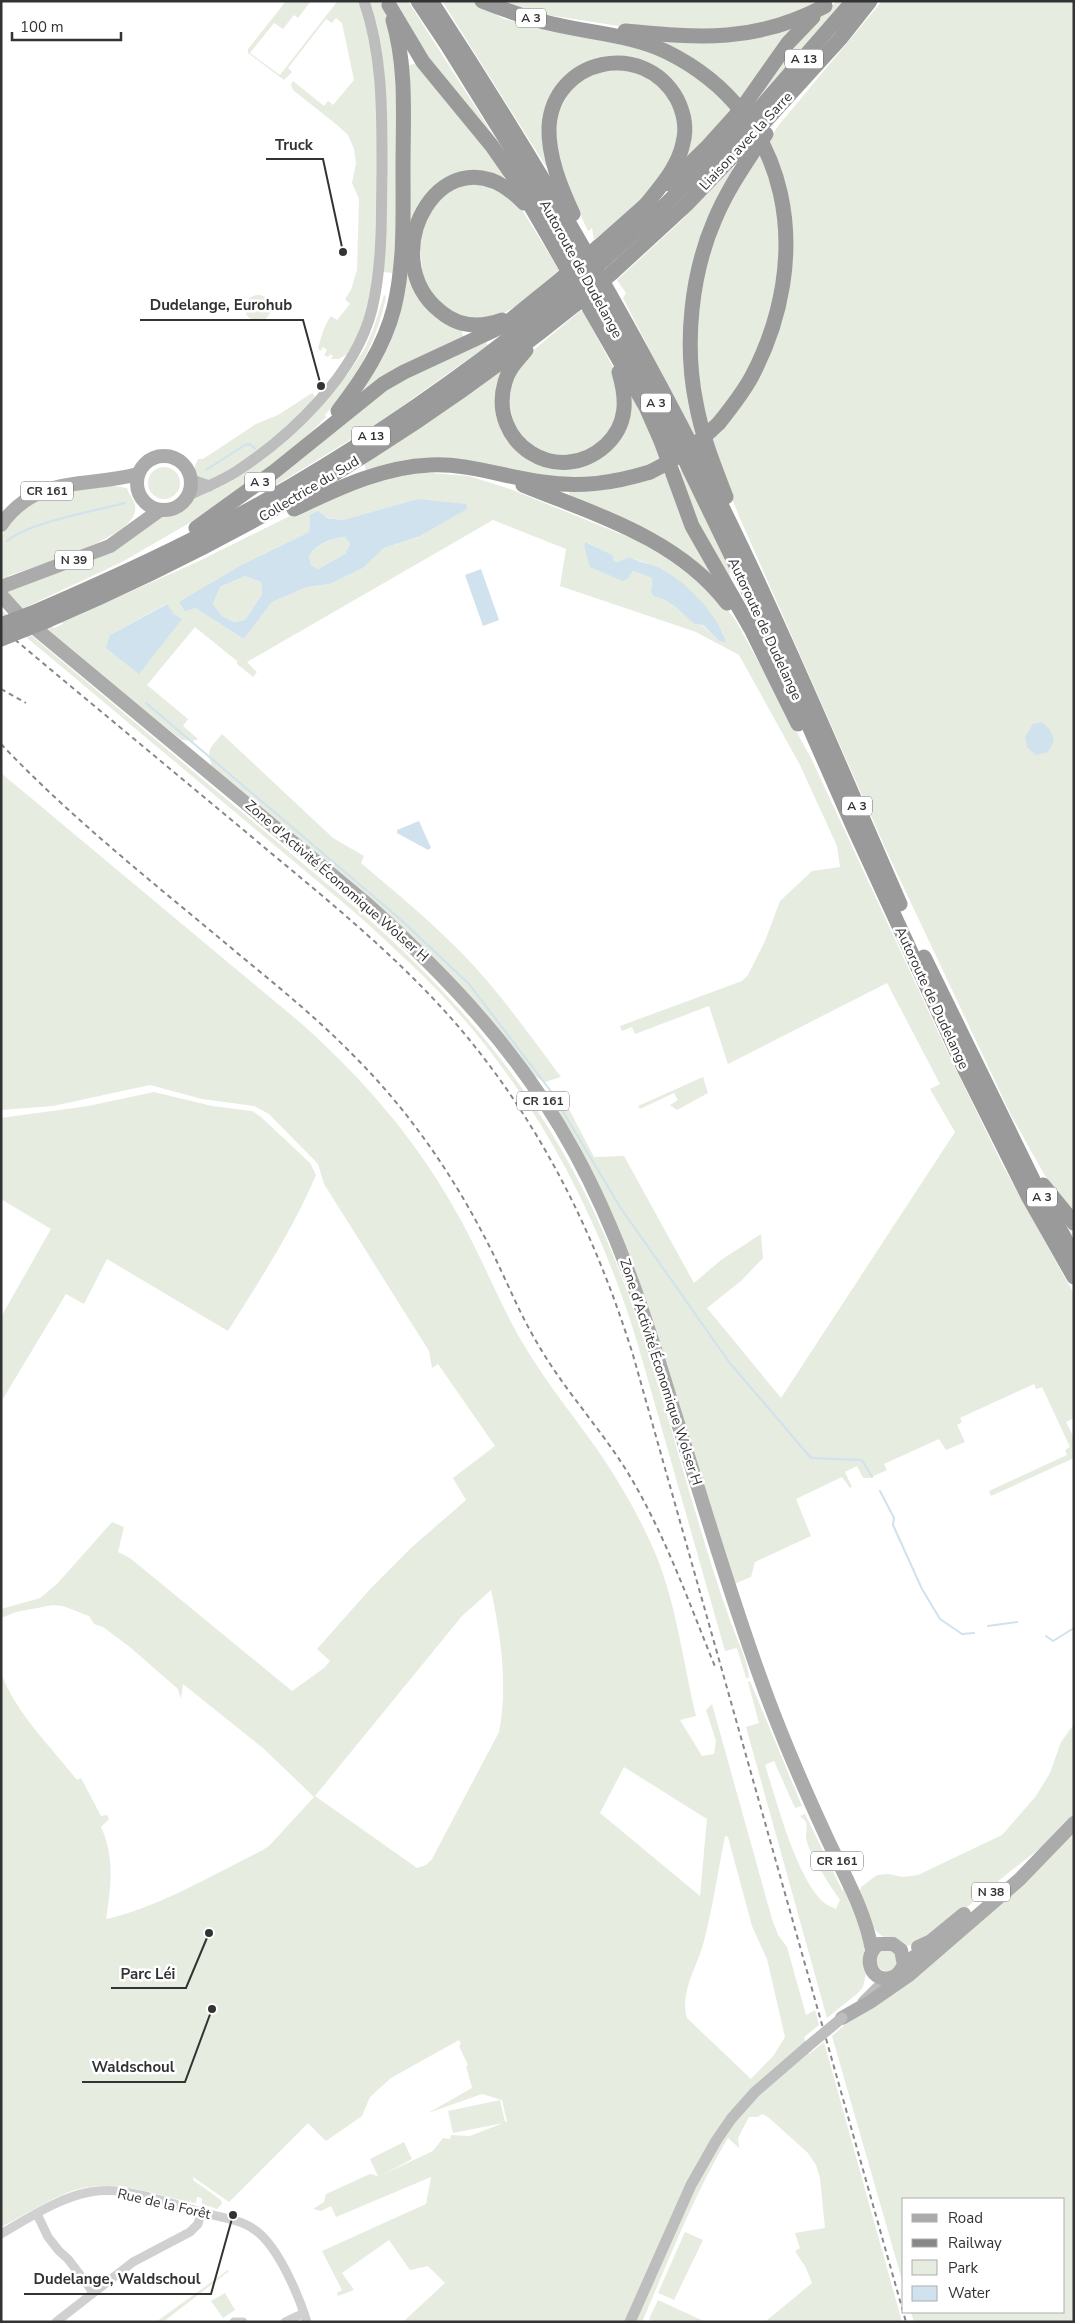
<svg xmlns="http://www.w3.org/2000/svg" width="1075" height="2323" font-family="'Nunito Sans',sans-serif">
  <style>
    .green { fill: #e6ecdf; fill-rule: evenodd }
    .water { fill: #cfe2ee; fill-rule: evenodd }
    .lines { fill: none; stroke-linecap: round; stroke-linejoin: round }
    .stream { stroke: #cfe2ee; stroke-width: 2 }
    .street { stroke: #d0d0d0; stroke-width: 9 }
    .secondary { stroke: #bdbdbd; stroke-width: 11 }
    .primary { stroke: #ababab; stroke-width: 14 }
    .highway { stroke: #9a9a9a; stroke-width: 15 }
    .rail { stroke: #888; stroke-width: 2; stroke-dasharray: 5 4; stroke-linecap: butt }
    .secondary-bridge { stroke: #bdbdbd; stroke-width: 11 }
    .highway-bridge { stroke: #9a9a9a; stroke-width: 15 }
    .labels { text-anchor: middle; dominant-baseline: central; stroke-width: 5; stroke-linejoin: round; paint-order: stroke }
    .shield { fill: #fff; stroke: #707070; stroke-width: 1 }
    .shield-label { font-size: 12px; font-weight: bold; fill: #333 }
    .street-label { font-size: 14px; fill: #333; stroke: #fff }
    .leader { fill: none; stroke: #333; stroke-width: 2 }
    .callout-dot { fill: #333; stroke: #fff; stroke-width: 2 }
    .callout-label { font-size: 15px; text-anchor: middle; font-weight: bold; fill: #333; stroke: #fff; stroke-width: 5; stroke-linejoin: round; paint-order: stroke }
  </style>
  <rect width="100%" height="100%" fill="#fff"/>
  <g class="green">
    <path d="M286,1H311L298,18L294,15L283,29L274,23L250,53L280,75L336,3V1H360L374,58L378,125L374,283L361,329L347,354L339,359H331L333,356L330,354L328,357L324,355L327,350L323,347L320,351L318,348C322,336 323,327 331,316L337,320L350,304L345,299L351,290L357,270L359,199L352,183L356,163L354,149L348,135L337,125L293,90L291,84L293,81L324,106L328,101L333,105L354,80L342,23L336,18L332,23L326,19L288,68L292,72L284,80L248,53V49Z"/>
    <path d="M369,1H382C393,34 394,66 396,100C399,158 397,215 393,273L383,272L386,124Z"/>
    <path d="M395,1H408L513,166L502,180L456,175L407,238L406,66L417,63L431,66Z"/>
    <path d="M442,1H472L504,19L580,36L628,43L663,56L692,72L732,110L678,169L689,137L674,86L624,58L555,93L552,176Z"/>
    <path d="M498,1H822L766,27L709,32L632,28L548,15Z"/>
    <path d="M837,1L842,2L761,97L758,94L812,23Z"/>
    <path d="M882,1H1074V1238L1062,1218L1070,1211L1044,1174L1011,1115L887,852L739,516L715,456L705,424L694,351L703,271L733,191L761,151L775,189L782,241L779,273L769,322L716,437L743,402L792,263L791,218L781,172L769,141L778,126Z"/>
    <path d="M796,26L741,100C707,66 684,53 639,36Z"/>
    <path d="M629,69L662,85L678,115L677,150L663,176L639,202L594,240L592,228L588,231L572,197L555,146L556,116L573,86L596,73Z"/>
    <path d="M732,168L735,172L688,323L706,460L623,298L626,293L617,280L682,220Z"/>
    <path d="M470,182L489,183L516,200L559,270L520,303L498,317L468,320L446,310L432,295L423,276L419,241L433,203L449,189Z"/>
    <path d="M405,265L460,325L464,339L359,396Z"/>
    <path d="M384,295L386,297C376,343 356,381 325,415L326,417L296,447L210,511L122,562L28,606L54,628L63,624L62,622L195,563L322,500L370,482L419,472L469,476L510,489L653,547L694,573L717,596L736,621L812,760L945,1047L1002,1164L1074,1294V1418L1066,1422L1074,1438V1458L991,1496L989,1491L1067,1455L1065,1450L1070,1447L1042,1387L1036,1389L1034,1384L960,1418L962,1422L957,1425L965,1442L946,1450L939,1439L884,1464L887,1470L869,1478H863L857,1466L845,1472L852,1487L850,1488L842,1477L796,1499L811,1536L755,1562L751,1577L734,1584L642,1291L556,1112L555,1103L559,1090L594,1157L624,1156L694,1283L721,1260L761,1234L763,1258L741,1281L707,1308L781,1398L955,1132L930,1089L940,1084L887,983L728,1064L709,1006L635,1034L632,1027L622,1031L620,1026L742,981L748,975L765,941L780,901L812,871L840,867L837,846L800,765L739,655L696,632L560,586L566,549L493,520L247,662L257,672L253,677L237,664V661L195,627L147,685L188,719L183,726L198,739L193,741L182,740L45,631L12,601L1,583V536L12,520L23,509L54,492L114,486L127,488C129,496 137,501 135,512C128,540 35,566 8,576L12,587L160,514L179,510L189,500L238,475L348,374L365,348L373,330ZM417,499L419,537L384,548L363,568L330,584L307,587L272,602L244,639L195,608L245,563L309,532L310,515L343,520ZM587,542L611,555L614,561L617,562L630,557C639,562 650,563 658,568C687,584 705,607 723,633L719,641L702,625L694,624L677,608L665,600L653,596L651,592L652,578L633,571L584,545ZM166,604L174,614L110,635Z"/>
    <circle cx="258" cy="308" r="13"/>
    <path d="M580,311H583L616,373L618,418L602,442L571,457L545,454L526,444L515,430L507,392L523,359Z"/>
    <path d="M484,340L488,345L381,421L273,487L269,482L371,396Z"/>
    <path d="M508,365L500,385L519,449L581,466L603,457L615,444L630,397L632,396L664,458L629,473L565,480L506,470L367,473L364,464L455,404Z"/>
    <path d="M312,393L315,396C297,428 241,465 208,481L195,477L193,471L198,459H203L256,424L278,415Z"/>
    <circle cx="164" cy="483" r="16"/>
    <path d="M682,469L729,568L732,587L707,545L677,472Z"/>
    <path d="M668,470L715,582L682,551L620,518L570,500L569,492C604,491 637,488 668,470Z"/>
    <path d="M345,537L350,544L345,554L318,569L311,565L309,556C319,543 329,539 345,537Z"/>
    <path d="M245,576L261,582L262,594L245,620L234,622L222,616L213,604L220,587Z"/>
    <path d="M1,610L356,908C465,1003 547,1103 605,1236C644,1325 668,1421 696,1514C707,1551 718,1587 731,1623C737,1640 748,1661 749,1678H746L737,1648L725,1651L638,1345C599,1216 535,1093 441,994C415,967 387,942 359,916L1,616Z"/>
    <path d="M222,734L333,838L364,856L361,863C400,896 440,929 474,966C506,1001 533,1040 561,1077L545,1082L532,1075L489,1020L212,768C207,748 208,751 222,734Z"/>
    <path d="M1,773L302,1024C362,1078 414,1137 454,1208C478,1249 495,1293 518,1335C540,1374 568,1409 594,1445C618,1479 640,1517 656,1555C677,1607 683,1662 696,1716L680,1720L702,1756L714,1754L716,1741L706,1710L712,1704L772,1919L778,1935L787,1947L806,2015L815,2010L819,2025L804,2037L809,2054L824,2042L902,2322H765L812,2283L806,2268L795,2251L800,2248L795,2233L825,2228L820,2178L816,2165L808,2153L768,2117L762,2114L758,2117H749L738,2138L739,2148L728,2138C693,2196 669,2260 642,2322H403L445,2283L428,2266L410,2270L389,2240L342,2273L354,2290L338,2296L337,2293L342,2290L322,2251L426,2204L431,2177L336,2217L331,2206L321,2211L313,2209L324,2202L326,2194L370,2174L378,2176L370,2159L404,2142L412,2159L384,2174L433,2151L443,2138L450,2139L451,2135L470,2136L503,2123L453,2133L448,2111L500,2100L505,2122H507L502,2100L482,2094L428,2113L472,2088L466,2066L468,2065L459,2046L461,2044L459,2040L391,2078L370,2097L362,2116L326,2141L308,2123L229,2202L193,2177V2180L221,2200L222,2204L217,2209L202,2204V2198L197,2197L196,2203L191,2202V2199L190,2203C151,2192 109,2178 69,2192C46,2201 23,2216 1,2227V1673C16,1713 51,1747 77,1780L81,1778L101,1816L107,1815L109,1819L101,1827C115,1857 111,1887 106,1919C155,1909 216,1873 261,1851L269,1846L314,1797L264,1749L183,1684L181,1699L178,1689L131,1648L103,1627L94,1624L89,1616L63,1606L53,1605L16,1612L1,1618V1609L40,1598L57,1584L112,1522L124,1527L118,1552L130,1558L292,1691L324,1668L330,1661L317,1649L371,1588L411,1548L466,1500L453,1478L495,1446L438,1364L432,1368L429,1351L324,1184L318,1164L269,1114L254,1106L202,1099L150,1085L53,1106L1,1110ZM491,1590C501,1636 508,1686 499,1732L432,1859L426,1865L417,1868L315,1796L462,1616ZM624,1767L707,1819L700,1896L600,1813ZM725,1836L728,1837L752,1926L767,1959L785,2037L774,2055L751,2079L687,2018C679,1992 698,1966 704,1941C713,1906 718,1871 725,1836Z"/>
    <path d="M703,1077L708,1093L677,1110L670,1105L678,1100L674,1093L640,1109L638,1106Z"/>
    <path d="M154,1092L212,1106L252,1111L261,1117L310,1163L316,1175C292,1231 260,1280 228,1331L107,1259L84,1304L66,1294L1,1402V1317L51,1229L1,1199V1118L88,1106Z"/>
    <path d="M750,1681L802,1806L795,1808L774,1761L765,1765C777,1802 795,1874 822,1901C826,1905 832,1907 836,1909L840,1900C831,1887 807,1851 806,1837C806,1827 810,1823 800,1816L805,1814L843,1892V1888L865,1939L863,1966L866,1974L863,1987L858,1993L827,2018L746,1727L759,1723L748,1682Z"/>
    <path d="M1074,1724V2322H914L911,2312H1064V2199H904V2287L832,2036L1072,1824L1013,1869L926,1941L906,1946L882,1936L876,1931L858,1898L861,1887L877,1875L888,1874L903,1877L918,1875L1002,1835L1036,1796L1050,1773L1061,1742Z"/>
    <circle cx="887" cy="1960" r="11"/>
    <path d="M685,2232L703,2240L674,2300L658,2293Z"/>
    <path d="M228,2270L229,2271L163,2322H156Z"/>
    <path d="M225,2293L235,2310L223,2318L211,2301Z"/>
    <path d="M658,2300L706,2322H654L649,2319Z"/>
  </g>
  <g class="water">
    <path d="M417,499L466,504L467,509L418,537L384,548L363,568L330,584L307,587L272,602L244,639L195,608L185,611L179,602L245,563L309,532L310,515L318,511L327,518L343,520ZM345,537L350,544L345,554L318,569L311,565L309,556C318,543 329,539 345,537ZM245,576L261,582L262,594L245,620L234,622L222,616L213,604L220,587Z"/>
    <path d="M586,542L612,555L614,561L617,562L630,557C638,562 647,563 655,566C682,577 718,614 726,642L719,641L703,625L694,624L677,608L665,600L653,596L651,592L652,578L633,571L628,578L623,581L590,567L584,545Z"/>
    <path d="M481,569L499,620L483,626L465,575Z"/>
    <path d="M167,604L174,614L182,619L139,674L106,648L110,635Z"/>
    <path d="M1042,722L1050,730L1054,741L1048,752L1036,755L1027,747L1025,737L1033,724Z"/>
    <path d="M419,821L431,848L428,850L397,833V830Z"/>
  </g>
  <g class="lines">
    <g class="stream">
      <path d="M206,470L245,445L250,444L255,449"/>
      <path d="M7,541C29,522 96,511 125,503"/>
      <path d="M146,703L399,918L469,984L550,1090L620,1207L729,1362L811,1458L862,1460L872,1477"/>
      <path d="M880,1491L894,1518L893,1525L922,1589L940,1619L962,1634L974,1633"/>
      <path d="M988,1626L1017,1622"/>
      <path d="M1046,1636L1053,1641L1074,1628"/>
    </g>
    <g class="street">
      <path d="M37,2214L48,2237L59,2251L68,2259L93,2292"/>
      <path d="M1,2234C29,2218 58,2198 90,2192C101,2190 113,2190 124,2192C150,2195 176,2205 201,2212C218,2217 240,2219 255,2230C278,2246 299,2296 307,2322"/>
      <path d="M56,2322L133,2262L190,2232L198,2224L201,2212"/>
      <path d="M234,2322H243"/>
      <path d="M285,2322L304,2313"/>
    </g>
    <g class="secondary">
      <path d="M192,480L209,486"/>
      <path d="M189,495C205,487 222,481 237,471C291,436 356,374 372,309C383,263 381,216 382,170C382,113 383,56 364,1"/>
      <path d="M863,2002L887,1978"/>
      <path d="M630,2322L691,2185L716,2141L731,2119L755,2092L807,2047"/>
    </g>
    <g class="primary">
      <circle cx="164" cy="483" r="27"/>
      <path d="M1,525C36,474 88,488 138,474"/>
      <path d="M1,587L110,546L160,510"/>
      <path d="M1,595L18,614L367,904C450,979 521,1054 575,1153C618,1232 645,1315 671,1401C700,1493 727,1586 760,1677C779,1731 802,1784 826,1836C843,1873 865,1910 872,1950"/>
      <path d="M918,1947L931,1941L964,1914"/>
      <path d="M904,1965L901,1950L893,1944H879C861,1956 871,1985 893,1977C900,1974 901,1968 906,1963C913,1956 924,1952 933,1947"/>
      <path d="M842,2018L870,2002L909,1975L1020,1879L1074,1823"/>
    </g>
    <g class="highway">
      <path d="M418,1L446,43L536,188L667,423L762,619L853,826L966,1072L1028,1196L1074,1277"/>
      <path d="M431,1C546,177 652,359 742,548C798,665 848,786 900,904"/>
      <path d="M482,1C505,10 529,19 553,24C590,33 633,35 667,52C794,115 814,258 752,376C743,393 731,408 719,423"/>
      <path d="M389,5L423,62L492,146L515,179L547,234L646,407L661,441L692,526L751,629L798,724"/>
      <path d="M625,31C701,38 755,43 825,6"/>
      <path d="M745,104L788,43L813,17"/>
      <path d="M754,115L853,1"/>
      <path d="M761,126L840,39L870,1"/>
      <path d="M669,184L708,146L736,115"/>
      <path d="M573,214C561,188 548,157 549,127C553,58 644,39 677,99C684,113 687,128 683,143C678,168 659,188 644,207"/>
      <path d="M598,247L650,201"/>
      <path d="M605,259L666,204L744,126"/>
      <path d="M613,272L686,205L751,137"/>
      <path d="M502,320C480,328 459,327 441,312C370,257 445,121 524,203"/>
      <path d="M526,350C518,360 508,369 505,382C487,443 558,489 606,445C628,424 627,399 619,372"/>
      <path d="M338,411C362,380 384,347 394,308C405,263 403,214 403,168C403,120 407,67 393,20"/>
      <path d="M523,485C596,515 677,538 727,603"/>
      <path d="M726,497C714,466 702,436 696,403C684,344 691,274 715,219C726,193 741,170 757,146"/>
      <path d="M294,509C337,489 381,467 430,465C468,463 504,477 542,482C580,488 614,483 650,472"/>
      <path d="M196,528L275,471L383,384L404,372L503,326L562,278"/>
      <path d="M35,612C93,587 151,561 207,532C336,466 456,383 569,291"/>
      <path d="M46,621C240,538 412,437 576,304"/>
      <path d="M924,957L1038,1190L1074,1255"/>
      <path d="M1043,1185L1074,1223"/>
    </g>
    <g class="rail">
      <path d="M1,628C87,700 173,771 259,843C337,908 417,972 480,1053C551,1144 599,1246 633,1355L906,2322"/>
      <path d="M1,689L26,703"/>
      <path d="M1,744C75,822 160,888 242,957C281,989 319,1020 354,1056C406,1108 449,1169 483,1234C503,1271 517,1310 539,1346C565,1391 601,1429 628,1473C665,1534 689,1603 716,1669"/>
    </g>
    <path class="secondary-bridge" d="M807,2047L842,2018"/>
    <g class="highway-bridge">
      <path d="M736,115L745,104"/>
      <path d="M744,126L754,115"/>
      <path d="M757,146L766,134"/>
      <path d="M562,278L598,247"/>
      <path d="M569,291L605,259"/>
      <path d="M576,304L613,272"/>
      <path d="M650,472C677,459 699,443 719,423"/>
      <path d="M1,625L35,612"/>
      <path d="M1,639L46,621"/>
    </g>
  </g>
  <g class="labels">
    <g class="shield">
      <rect x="516" y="8.5" width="30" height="19" rx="4"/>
      <rect x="785" y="49.5" width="38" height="19" rx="4"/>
      <rect x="641" y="393.5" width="30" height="19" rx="4"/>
      <rect x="352" y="426.5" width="38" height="19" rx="4"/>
      <rect x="245" y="472.5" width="30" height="19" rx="4"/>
      <rect x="21" y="481.5" width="52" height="19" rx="4"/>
      <rect x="55" y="550.5" width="38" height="19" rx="4"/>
      <rect x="842" y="796.5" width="30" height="19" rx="4"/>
      <rect x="517" y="1091.5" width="52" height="19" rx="4"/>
      <rect x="1027" y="1187.5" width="30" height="19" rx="4"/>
      <rect x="811" y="1851.5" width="52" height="19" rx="4"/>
      <rect x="972" y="1882.5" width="38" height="19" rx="4"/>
    </g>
    <g class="shield-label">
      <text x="531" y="18">A 3</text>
      <text x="804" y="59">A 13</text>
      <text x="656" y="403">A 3</text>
      <text x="371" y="436">A 13</text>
      <text x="260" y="482">A 3</text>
      <text x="47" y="491">CR 161</text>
      <text x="74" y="560">N 39</text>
      <text x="857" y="806">A 3</text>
      <text x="543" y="1101">CR 161</text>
      <text x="1042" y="1197">A 3</text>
      <text x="837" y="1861">CR 161</text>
      <text x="991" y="1892">N 38</text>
    </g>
    <g class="street-label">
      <text transform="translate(746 141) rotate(-47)">Liaison avec la Sarre</text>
      <text transform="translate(581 269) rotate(61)">Autoroute de Dudelange</text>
      <text transform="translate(309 489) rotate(-31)">Collectrice du Sud</text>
      <text transform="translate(765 629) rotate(65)">Autoroute de Dudelange</text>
      <text transform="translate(337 881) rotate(41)">Zone d'Activité Économique Wolser H</text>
      <text transform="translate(932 998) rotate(65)">Autoroute de Dudelange</text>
      <text transform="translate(661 1372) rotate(72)">Zone d'Activité Économique Wolser H</text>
      <text transform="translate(164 2204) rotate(13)">Rue de la Forêt</text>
    </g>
  </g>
  <path class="leader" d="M343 252L323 159H266M321 386L303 320H140M209 1933L186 1988H111M212 2009L185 2082H82M233 2215L211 2294H24"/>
  <g class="callout-dot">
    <circle cx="343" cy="252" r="5"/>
    <circle cx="321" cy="386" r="5"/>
    <circle cx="209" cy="1933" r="5"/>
    <circle cx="212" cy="2009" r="5"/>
    <circle cx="233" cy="2215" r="5"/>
  </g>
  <g class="callout-label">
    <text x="294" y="150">Truck</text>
    <text x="221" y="310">Dudelange, Eurohub</text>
    <text x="148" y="1979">Parc Léi</text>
    <text x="133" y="2072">Waldschoul</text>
    <text x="117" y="2284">Dudelange, Waldschoul</text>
  </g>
  <rect width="1075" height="2323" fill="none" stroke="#333333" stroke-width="5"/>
  <rect x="902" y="2198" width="162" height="115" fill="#ffffff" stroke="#adadad"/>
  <rect x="912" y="2214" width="25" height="8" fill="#ababab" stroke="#adadad"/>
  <text x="948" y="2223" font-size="15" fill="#333333">Road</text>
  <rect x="912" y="2239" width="25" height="8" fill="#888888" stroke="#adadad"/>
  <text x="948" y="2248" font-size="15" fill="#333333">Railway</text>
  <rect x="912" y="2260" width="25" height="15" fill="#e6ecdf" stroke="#adadad"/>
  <text x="948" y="2273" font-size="15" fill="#333333">Park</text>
  <rect x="912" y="2286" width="25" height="15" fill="#cfe2ee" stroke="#adadad"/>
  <text x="948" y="2298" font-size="15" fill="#333333">Water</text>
  <path d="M12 32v8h109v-8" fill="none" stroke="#333333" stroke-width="2.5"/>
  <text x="20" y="32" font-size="15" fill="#333333" stroke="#ffffff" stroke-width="4" paint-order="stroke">100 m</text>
</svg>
